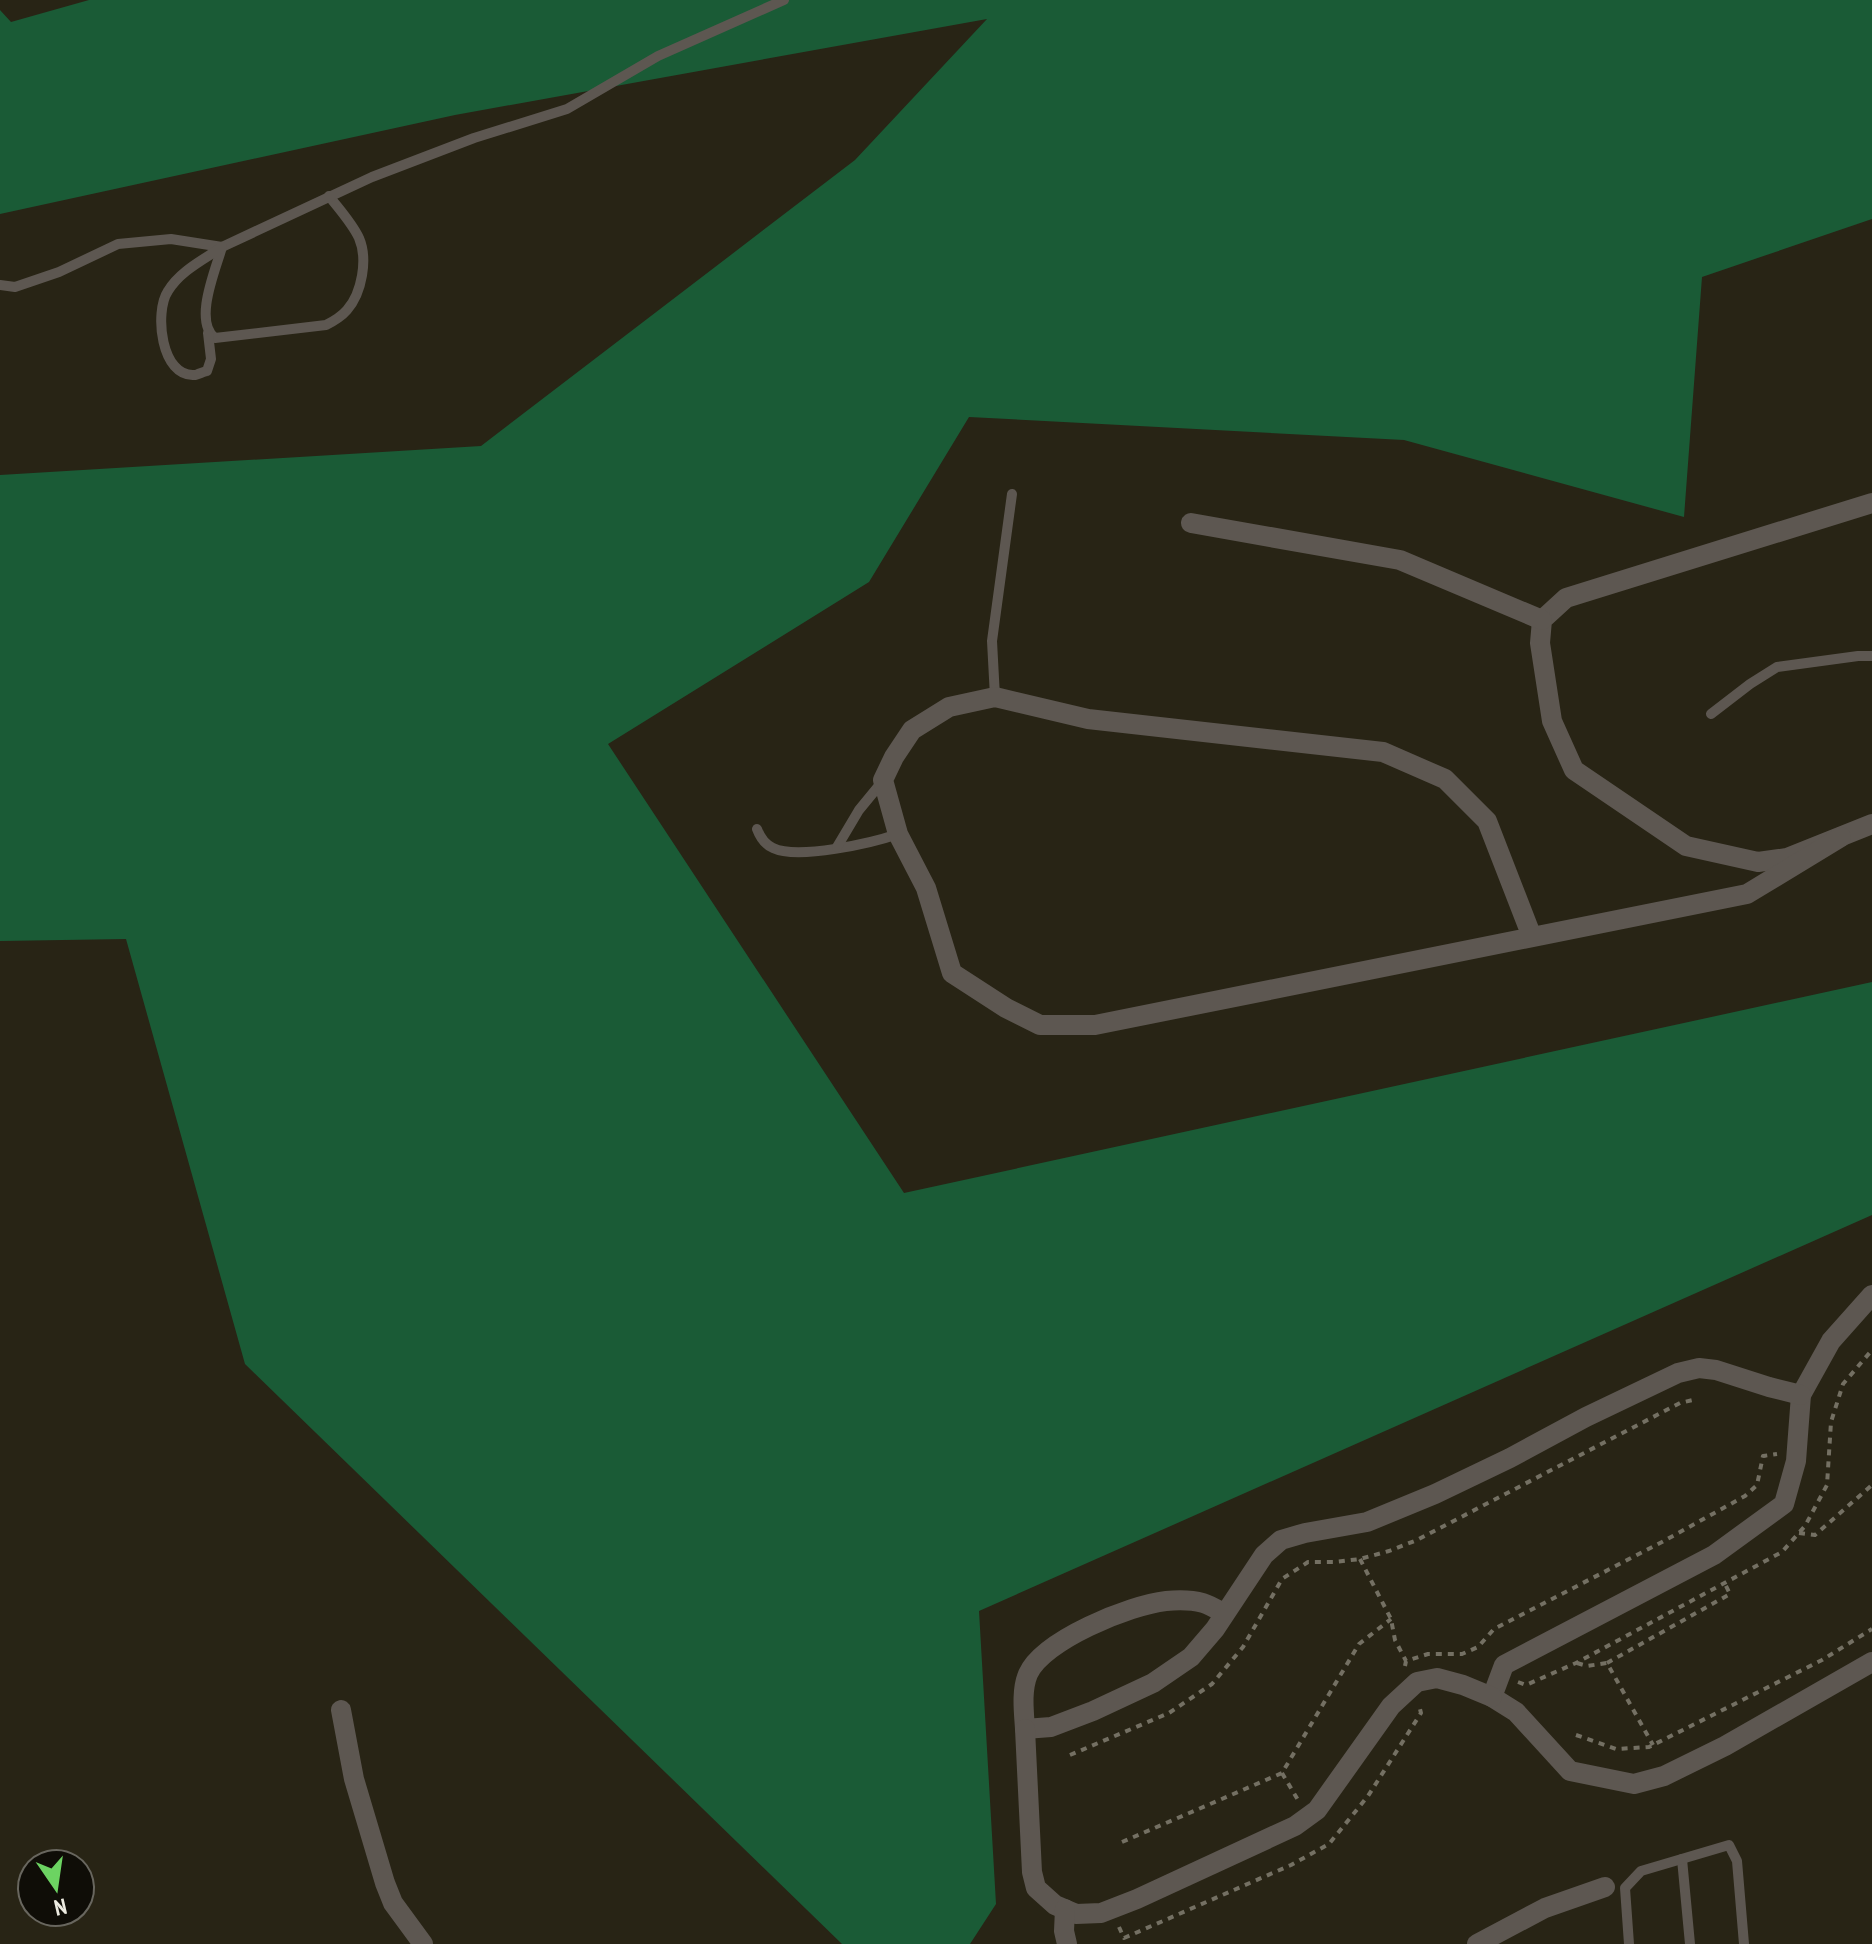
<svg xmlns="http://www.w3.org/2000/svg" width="1872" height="1944" font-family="'PT Sans Narrow',sans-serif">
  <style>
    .green { fill: #1a5b36 }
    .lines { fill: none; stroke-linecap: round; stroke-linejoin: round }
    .path { stroke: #747063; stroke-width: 4; stroke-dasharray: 6 6; stroke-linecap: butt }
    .lane { stroke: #5d5751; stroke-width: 10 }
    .street { stroke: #5d5751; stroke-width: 20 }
  </style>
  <rect width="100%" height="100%" fill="#282415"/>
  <path class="green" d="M89,0H1872V219L1702,277L1684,517L1404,440L969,417L869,582L608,744L904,1193L1872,982V1215L979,1611L996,1904L970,1944H842L245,1364L126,939L0,941V475L481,446L855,160L987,19L455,115L0,214V10L11,22Z"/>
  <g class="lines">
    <g class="path">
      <path d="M1799,1533L1815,1535L1872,1485"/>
      <path d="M1360,1559L1391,1619L1395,1640L1406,1661"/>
      <path d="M1577,1663L1587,1666L1607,1663L1653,1745"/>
      <path d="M1607,1663L1730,1594L1724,1582"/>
      <path d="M1405,1666L1406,1661L1428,1654H1462L1478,1647L1494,1629L1662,1542L1745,1496L1757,1485L1763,1456L1777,1454"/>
      <path d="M1518,1682L1526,1685L1576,1663L1782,1552L1805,1526L1827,1485L1831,1422L1843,1384L1872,1350"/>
      <path d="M1576,1735L1616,1749L1649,1747L1822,1660L1872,1629"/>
      <path d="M1070,1755L1169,1713L1212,1684L1243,1647L1282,1579L1308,1562H1335L1360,1559L1389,1551L1417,1540L1680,1403L1693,1400"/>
      <path d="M1282,1773L1298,1800"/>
      <path d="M1122,1842L1282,1773L1359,1644L1391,1619"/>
      <path d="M1119,1927L1124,1938L1291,1865L1329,1844L1368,1796L1421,1713L1419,1705"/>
    </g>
    <g class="lane">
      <path d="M222,247C216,269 193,321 215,338L326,325C334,321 341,317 347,310C362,293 368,259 359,238C352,223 339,209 329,196"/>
      <path d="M0,285L15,287L59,272L118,244L171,239L222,247L372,177L474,138L567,109L658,56L784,0"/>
      <path d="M208,333L211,359L207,371C206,371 196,375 195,375C161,378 154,312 168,291C180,271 203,260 222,247"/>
      <path d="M995,697L992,641L1012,494"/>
      <path d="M1711,714L1750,684L1777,667L1858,656H1872"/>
      <path d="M757,829C760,837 764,844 773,848C798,860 872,843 898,834"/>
      <path d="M837,847L859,810L882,782"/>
      <path d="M1682,1859L1690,1944"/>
      <path d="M1629,1944L1625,1888L1641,1871L1729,1845L1737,1861L1744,1944"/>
    </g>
    <g class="street">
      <path d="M1872,503L1566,598L1542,620L1540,643L1552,721L1574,770L1686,846L1758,862L1787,858L1872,824"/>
      <path d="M1191,523L1400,560L1542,620"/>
      <path d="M1532,937L1487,821L1445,779L1383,752L1088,719L995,697L949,707L912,730L894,757L883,780L898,834L926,888L952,973L1006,1008L1040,1025H1095L1747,894L1841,837"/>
      <path d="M1872,1295L1831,1341L1801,1395L1796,1461L1784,1504L1714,1555L1504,1665L1492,1697L1516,1712L1570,1771L1634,1784L1664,1776L1725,1746L1872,1662"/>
      <path d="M1225,1614C1218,1610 1210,1605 1203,1603C1192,1600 1177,1600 1166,1601C1130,1605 1043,1640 1028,1674C1021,1691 1024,1712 1025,1729L1051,1727L1093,1711L1153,1683L1191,1657L1215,1629L1264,1555L1281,1540L1305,1533L1367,1522L1435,1494L1510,1458L1586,1417L1678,1373L1699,1368L1716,1370L1769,1387L1801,1395"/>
      <path d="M341,1710L354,1779L385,1883L393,1903L423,1944"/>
      <path d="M1025,1729L1032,1872L1036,1888L1055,1905L1076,1914L1101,1913L1137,1899L1295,1826L1317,1810L1391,1706L1417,1682L1437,1678L1463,1685L1492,1697"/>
      <path d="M1065,1909L1064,1931L1067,1944"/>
      <path d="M1477,1944L1545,1908L1605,1887"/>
    </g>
  </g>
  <g transform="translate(56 1888) rotate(167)"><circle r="38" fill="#0f0d07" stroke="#68665e" stroke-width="2"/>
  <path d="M0-6L14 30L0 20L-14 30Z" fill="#6cd362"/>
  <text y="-12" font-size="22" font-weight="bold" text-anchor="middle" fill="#edebe1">N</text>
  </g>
</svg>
